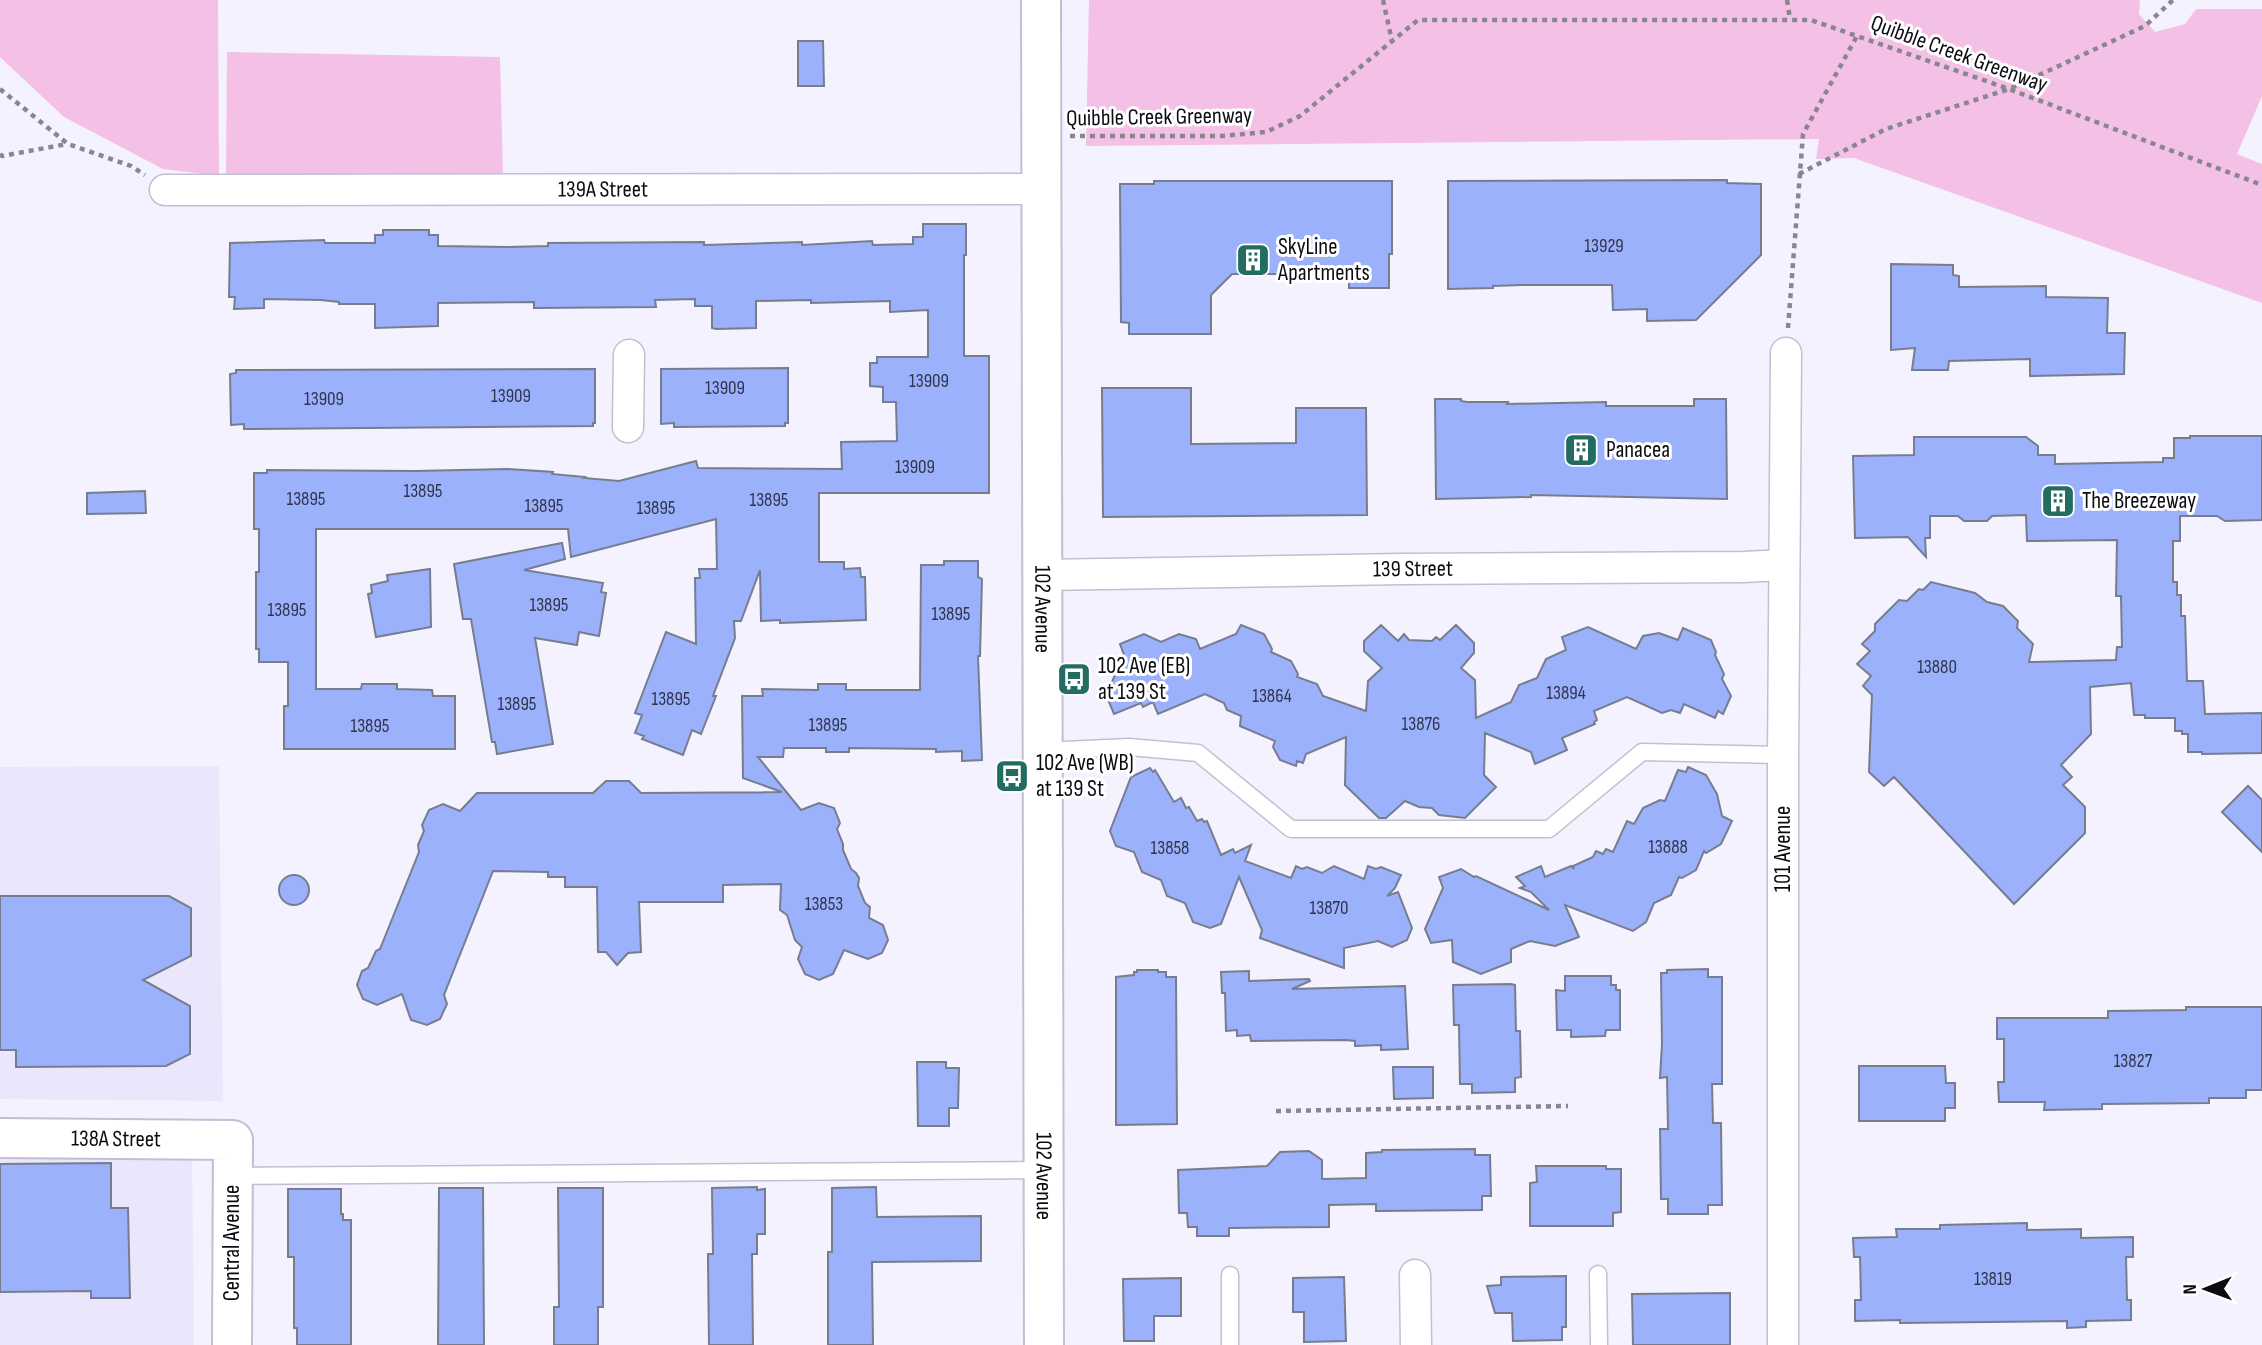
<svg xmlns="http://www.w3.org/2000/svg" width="2262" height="1345" font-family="'Sofia Sans Condensed',sans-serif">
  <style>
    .built { fill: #eae7fd }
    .green { fill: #f5c0e6 }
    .building { fill: #9cb1fc; stroke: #777d8f; stroke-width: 2 }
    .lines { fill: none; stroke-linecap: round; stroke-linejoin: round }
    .service-casing { stroke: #c2bfd3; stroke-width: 19 }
    .minor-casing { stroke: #c2bfd3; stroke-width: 33 }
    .tertiary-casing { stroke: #c2bfd3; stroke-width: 42 }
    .path { stroke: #888790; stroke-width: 4.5; stroke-dasharray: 5 5; stroke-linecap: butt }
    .service { stroke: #fff; stroke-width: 16 }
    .minor { stroke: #fff; stroke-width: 30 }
    .tertiary { stroke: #fff; stroke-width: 38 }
    .labels { text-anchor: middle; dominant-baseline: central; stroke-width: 6; stroke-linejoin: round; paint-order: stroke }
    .number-label { font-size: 19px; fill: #30344c }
    .street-label { font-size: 23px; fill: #0c0b12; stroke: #fff }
    .poi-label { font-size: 23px; fill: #0c0b12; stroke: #fff; text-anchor: start }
  </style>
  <rect width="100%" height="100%" fill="#f3f2fe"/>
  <g class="built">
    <path d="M219,766L223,1101L0,1099V767Z"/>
    <path d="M192,1150L194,1345H0V1152Z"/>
  </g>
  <g class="green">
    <path d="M0,0H218L219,176L163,169L64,117L0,57Z"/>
    <path d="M1089,0H2140L2139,14L2155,32L2185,24L2196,9H2262V96L2237,154L2262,164V303L1854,158L1816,159L1819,139L1086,146Z"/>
    <path d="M227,52L500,57L503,176L226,177Z"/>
  </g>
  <g class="building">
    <path d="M798,41H823L824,86H798Z"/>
    <path d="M1727,180V183L1761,184V255L1696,320L1647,321V309L1613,310L1612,285H1522L1493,286V288L1448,289V181Z"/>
    <path d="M1154,181H1392V254H1389V288H1349V274H1232L1211,295V334H1129V323L1121,322L1120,184H1154Z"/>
    <path d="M923,224H966V255H964V356H989V493H819V562H844V569L860,568L861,577H865L866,620L780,623V620L761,621L760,570L741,621H734L735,638L713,696H716L701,734L692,730L683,755L642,739L644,736L635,733L642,715L635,713L666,632L696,644L695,578H700L699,569H717L716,519L571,557L568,529H316V689H361L362,684H397V689L432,690L433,696H455V749H284V706H288V662H259V649H256V572H259V529H254V473H267V470L415,471L508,469L553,472L552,474L585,477L584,478L619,481L696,461L698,468L842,469L841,442L897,441L896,402H883V387L870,386V363H877V357H928V310L890,312V301L811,303V300L756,301V328L716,329L712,328V306H695V299L655,300L656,307L534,308V302L438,303V326L375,328V304H339V302L321,300L264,299V308L234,309L235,297H229L230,243L324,240L325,243H375V235H383V230H429V235H438V246L507,247L548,246V243L704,242V245L802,242V245L872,241L873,245L913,244V237H923Z"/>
    <path d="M1891,264L1953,265V275L1959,276V287L2046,286V297L2108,298L2107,333H2125L2124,374L2030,376V359L1949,361L1948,370H1912L1915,348L1891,350Z"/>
    <path d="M788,368V423H785V426L674,427V423L661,424V369Z"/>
    <path d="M595,369V423H593V426L244,429V424L231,425L230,374L236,373V370Z"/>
    <path d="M1102,388H1191V444L1296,443V408H1366L1367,515L1103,517Z"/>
    <path d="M1435,399H1461V401L1467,402H1508L1507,404L1606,402V406H1694V399H1726L1727,499L1531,495V497L1436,499Z"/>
    <path d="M2190,436H2262V520L2225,521L2217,516H2180V541H2173V582H2177V595H2181V616H2185L2187,681H2203L2205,714L2262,713V753L2202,754V752H2188V734H2182V731H2175V718H2145V715H2134L2131,683L2090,687L2091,734L2061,765L2072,777L2063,785L2085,807V833L2014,904L1894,777L1884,786L1869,772L1872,695L1863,686L1871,676L1857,664L1870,651L1862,644L1875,631V624L1899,600L1907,601L1919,589L1923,590L1931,582L1975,593L1987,602L2003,606L2018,621L2017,628L2033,644L2029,662L2116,660L2117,647H2122L2121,596H2116L2117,540L2027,541L2026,515L1992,516L1987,521H1964L1958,516H1930V538H1925L1926,557L1908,537L1855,538L1853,456L1914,455V437H2026L2038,446V455H2055V464L2163,462V458H2174V438H2190Z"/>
    <path d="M145,491L146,513L87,514V493Z"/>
    <path d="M562,543L565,559L524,570L603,583L601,592L606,593L599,636L579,632L577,645L535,638L553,744L497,754L495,742H492L471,619H463L454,564Z"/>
    <path d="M944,561H978V577L982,579L980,656H978L982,760L962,761V751L936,752V749L849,748V752H826V748H784L783,757H758L801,810L819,803L834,808L840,823L837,829L843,844V850L851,869L856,873L859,878L858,886L865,903L870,907L869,918L883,925L888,940L882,953L868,959L844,950L833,974L819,980L805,974L798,959L802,947L795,940L787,915L780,910L781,884L723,885V902H639L641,952L628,953L617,965L606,952H598L597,887H565V877H548V872L493,871L444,995L447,1004L440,1019L427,1025L411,1020L402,994L377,1005L363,999L357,985L362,971L368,968L376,951L380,949L419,852L418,845L424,831L422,825L429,810L443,804L460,811L477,793H593L606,781H629L641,793L782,792L743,778L742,696H763L762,689L818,690V684H846V690H920L921,565H944Z"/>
    <path d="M430,569L431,627L376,637L368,594L372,593L371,585L388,581L387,575Z"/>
    <path d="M1241,625L1264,634L1272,649L1271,652L1291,661L1298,674L1297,677L1317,684L1323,696L1366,711L1368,681L1382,668L1364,651V641L1381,625L1398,641L1404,634L1409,640L1432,641L1436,637L1440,640L1456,625L1474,643V653L1461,668L1475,680L1476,718L1511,702L1519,685L1537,678L1546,659L1566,650L1562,637L1588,627L1636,649L1643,636L1659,633L1678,640L1683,628L1711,640L1716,652L1715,655L1724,674L1722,679L1731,696L1723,714L1718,711L1715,718L1684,704L1680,713L1671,710L1662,713L1627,697L1594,711L1597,720L1594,722L1595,724L1562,738L1567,750L1535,764L1531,752L1485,733L1484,775L1496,787L1465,818L1439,815L1432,808L1419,807L1405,801L1386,818H1379L1345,785L1346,737L1306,754L1303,763L1297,761L1296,766L1280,760L1273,747L1275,741L1240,726L1241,716L1227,710L1224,703L1205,694L1158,714L1153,702L1143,707L1141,703L1114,714L1106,695L1124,655L1120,644L1144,634L1161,642L1179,634L1196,639L1200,649L1236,634Z"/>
    <path d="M1688,767L1706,775L1717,794L1722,816L1732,821L1721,844L1706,853L1704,851L1696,870L1682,878L1679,877L1671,895L1654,903L1646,922L1633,931L1565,905L1579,937L1555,946L1530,941L1511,949V962L1481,974L1453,962L1452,940L1431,943L1425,929L1443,888L1439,877L1461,869L1474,877L1476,876L1549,910L1531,892L1520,888L1525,886L1516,877L1541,866L1545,877L1571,866L1574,869L1573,866L1593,857L1596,851L1603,854L1606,849L1613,852L1627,821L1634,824L1643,808L1660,800L1665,801L1678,770L1686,772Z"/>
    <path d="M1150,768L1153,772L1155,770L1174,802L1181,798L1186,808L1189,807L1197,821L1202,819L1204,822L1207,821L1221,855L1233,849L1235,853L1251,845L1245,861L1291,878L1296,866L1302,869L1307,867L1322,873L1334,866L1364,879L1368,866L1376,869L1381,867L1401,875L1395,888L1387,896L1398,892L1412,928L1407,940L1392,947L1378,941L1344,948V968L1260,938L1262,930L1239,877L1221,924L1210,928L1193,922L1185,903L1167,896L1161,880L1142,872L1134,852L1116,846L1110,831L1131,777Z"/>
    <path d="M2248,786L2262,800V852L2222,812Z"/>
    <circle cx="294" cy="890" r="15"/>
    <path d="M0,896H169L191,908V956L143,980L190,1006V1054L166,1066L16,1067V1050H0Z"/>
    <path d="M1708,969V977H1722V1084H1712L1713,1123H1721L1722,1205H1708V1214H1668V1199H1661L1660,1129H1668L1667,1077L1660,1078L1662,1044L1661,973H1667V970Z"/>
    <path d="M1137,970H1158V972H1166V977H1176L1177,1124L1116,1125V977L1134,975V972H1137Z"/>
    <path d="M1249,971V981L1309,979L1310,981L1292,989L1405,986L1408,1049L1381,1050V1045L1355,1046V1041L1346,1040L1251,1041L1250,1035L1237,1036V1030L1226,1031L1225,993H1222L1221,972Z"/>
    <path d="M1565,976H1611V985H1616V990H1620V1030H1606L1605,1036L1571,1037V1030H1557L1556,990L1565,991Z"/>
    <path d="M1511,984L1515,985L1516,1031H1520L1521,1077L1515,1078V1092L1472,1093V1084H1460L1459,1025H1454L1453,985Z"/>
    <path d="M2186,1007H2262V1090H2246V1098H2209V1103L2102,1104V1109L2044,1110L2045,1102H1999L1998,1082H2004V1039H1997V1018H2108V1011L2186,1010Z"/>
    <path d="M917,1062H946V1068H959L958,1108H949V1126H918Z"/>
    <path d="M1859,1066H1945L1946,1083H1955V1108H1945V1121H1859Z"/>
    <path d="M1393,1067H1433V1098L1394,1099Z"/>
    <path d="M1475,1149V1155H1490L1491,1196H1482V1210L1376,1211V1204L1329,1205V1227L1229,1228V1236H1197V1227H1188L1187,1213H1179L1178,1170L1267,1166L1280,1152L1309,1151L1322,1160V1179L1366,1178V1153L1382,1152V1150Z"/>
    <path d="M111,1163V1208H128L130,1298H91V1291L0,1292V1164Z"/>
    <path d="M1536,1166H1606V1169H1621V1212L1613,1213V1226H1530V1183L1537,1182Z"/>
    <path d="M757,1187V1190L765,1189V1234H757V1254H752L753,1345H709L708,1261V1254H713L712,1188Z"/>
    <path d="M876,1187L877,1217L981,1216V1261L872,1262L873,1345H828V1252H832V1188Z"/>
    <path d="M439,1188H483L484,1345H438Z"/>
    <path d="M558,1188H603V1307H598V1345H554V1307H559Z"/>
    <path d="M288,1189H341V1214H343V1220H351V1345H297V1328H294V1257H288Z"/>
    <path d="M2027,1223V1230L2081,1229V1238L2133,1237V1257H2126L2127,1300H2131V1320L2086,1321V1327L2067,1328V1321L1900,1323V1320L1855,1321V1300H1861L1860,1257H1854L1853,1238L1897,1237L1896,1229H1940V1225Z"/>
    <path d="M1566,1276V1327H1562V1340L1513,1341L1512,1313H1495L1487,1286L1501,1285V1277Z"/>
    <path d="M1344,1277L1346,1341L1304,1342V1312H1293V1278Z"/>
    <path d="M1181,1278V1316H1154V1341H1124L1123,1279Z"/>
    <path d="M1730,1293V1345H1633L1632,1294Z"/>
  </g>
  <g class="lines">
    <g class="service-casing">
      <g id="service">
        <path d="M1042,751L1129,747L1198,753L1291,829H1549L1642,752L1783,755"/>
        <path d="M232,1176L1042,1170"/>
        <path d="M1598,1274L1599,1345"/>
        <path d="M1230,1275V1345"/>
      </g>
    </g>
    <g class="minor-casing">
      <g id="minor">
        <path id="s1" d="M165,190L1040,189"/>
        <path d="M628,427L629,355"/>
        <path id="s2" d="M1042,575L1401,569L1743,567L1784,565"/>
        <path d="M1415,1275L1416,1345"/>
        <path d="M1783,1345V765L1786,353"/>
      </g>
    </g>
    <g class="tertiary-casing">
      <g id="tertiary">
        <path id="s3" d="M1041,0L1044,1345"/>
        <path id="s4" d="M0,1138L233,1140L232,1345"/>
      </g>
    </g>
    <g class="path">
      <path d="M1383,0L1392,41"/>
      <path d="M1787,0L1790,19"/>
      <path d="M0,89L68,144L131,166L145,175"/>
      <path d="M1070,136H1222L1266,132L1300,116L1418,20H1811L2009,89L2262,185"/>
      <path d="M0,154L2,156L67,144"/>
      <path d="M1799,174L1886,129L2009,89L2145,26L2173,0"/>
      <path d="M1788,328L1803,134L1857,36"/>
      <path d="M1276,1111L1568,1106"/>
    </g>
    <use href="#service" class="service"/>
    <use href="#minor" class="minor"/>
    <use href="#tertiary" class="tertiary"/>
  </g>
  <defs>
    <g id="building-square" transform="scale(1.75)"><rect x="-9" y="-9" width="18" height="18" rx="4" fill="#236c62" stroke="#fff"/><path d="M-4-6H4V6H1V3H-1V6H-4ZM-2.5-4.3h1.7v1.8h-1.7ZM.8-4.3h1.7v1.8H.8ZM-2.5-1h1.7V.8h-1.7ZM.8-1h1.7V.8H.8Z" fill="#fff"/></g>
    <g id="bus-square" transform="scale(1.75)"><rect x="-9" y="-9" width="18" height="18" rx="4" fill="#236c62" stroke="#fff"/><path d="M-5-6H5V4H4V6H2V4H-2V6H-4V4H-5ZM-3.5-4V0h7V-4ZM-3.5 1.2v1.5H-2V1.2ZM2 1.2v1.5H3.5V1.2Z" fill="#fff"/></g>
  </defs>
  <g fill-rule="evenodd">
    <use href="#building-square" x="1253" y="260"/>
    <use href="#building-square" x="1581" y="450"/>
    <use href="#building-square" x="2058" y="501"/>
    <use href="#bus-square" x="1074" y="679"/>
    <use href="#bus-square" x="1012" y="776"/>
  </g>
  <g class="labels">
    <g class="number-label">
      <text x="1604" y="246">13929</text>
      <text x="929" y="381">13909</text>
      <text x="725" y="388">13909</text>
      <text x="511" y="396">13909</text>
      <text x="324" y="399">13909</text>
      <text x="915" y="467">13909</text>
      <text x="423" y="491">13895</text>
      <text x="306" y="499">13895</text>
      <text x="769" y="500">13895</text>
      <text x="544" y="506">13895</text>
      <text x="656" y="508">13895</text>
      <text x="549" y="605">13895</text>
      <text x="287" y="610">13895</text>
      <text x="951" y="614">13895</text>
      <text x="1937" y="667">13880</text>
      <text x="1566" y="693">13894</text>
      <text x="1272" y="696">13864</text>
      <text x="671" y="699">13895</text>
      <text x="517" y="704">13895</text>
      <text x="1421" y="724">13876</text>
      <text x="828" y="725">13895</text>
      <text x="370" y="726">13895</text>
      <text x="1668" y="847">13888</text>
      <text x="1170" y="848">13858</text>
      <text x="824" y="904">13853</text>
      <text x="1329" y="908">13870</text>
      <text x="2133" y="1061">13827</text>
      <text x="1993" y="1279">13819</text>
    </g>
    <g class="street-label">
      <text transform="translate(1959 54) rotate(20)">Quibble Creek Greenway</text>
      <text transform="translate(1159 117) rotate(-1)">Quibble Creek Greenway</text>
      <text stroke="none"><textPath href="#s1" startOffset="438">139A Street</textPath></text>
      <text stroke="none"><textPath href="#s2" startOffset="371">139 Street</textPath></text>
      <text stroke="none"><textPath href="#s3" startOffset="609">102 Avenue</textPath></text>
      <text transform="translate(1783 849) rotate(-90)">101 Avenue</text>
      <text stroke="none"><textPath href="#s4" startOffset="116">138A Street</textPath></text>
      <text stroke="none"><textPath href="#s3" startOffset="1176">102 Avenue</textPath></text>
      <text transform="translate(232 1243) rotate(-90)">Central Avenue</text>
    </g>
    <g class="poi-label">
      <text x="1278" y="247">SkyLine<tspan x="1278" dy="26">Apartments</tspan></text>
      <text x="1606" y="450">Panacea</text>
      <text x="2082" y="501">The Breezeway</text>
      <text x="1098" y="666">102 Ave (EB)<tspan x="1098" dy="26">at 139 St</tspan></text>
      <text x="1036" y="763">102 Ave (WB)<tspan x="1036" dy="26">at 139 St</tspan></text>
    </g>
  </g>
  <g transform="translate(2206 1289) rotate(269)" stroke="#ffffff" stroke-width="5" paint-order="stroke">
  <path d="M0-5L12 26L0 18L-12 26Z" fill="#0c0b12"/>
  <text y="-10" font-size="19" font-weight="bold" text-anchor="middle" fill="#0c0b12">N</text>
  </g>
</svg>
